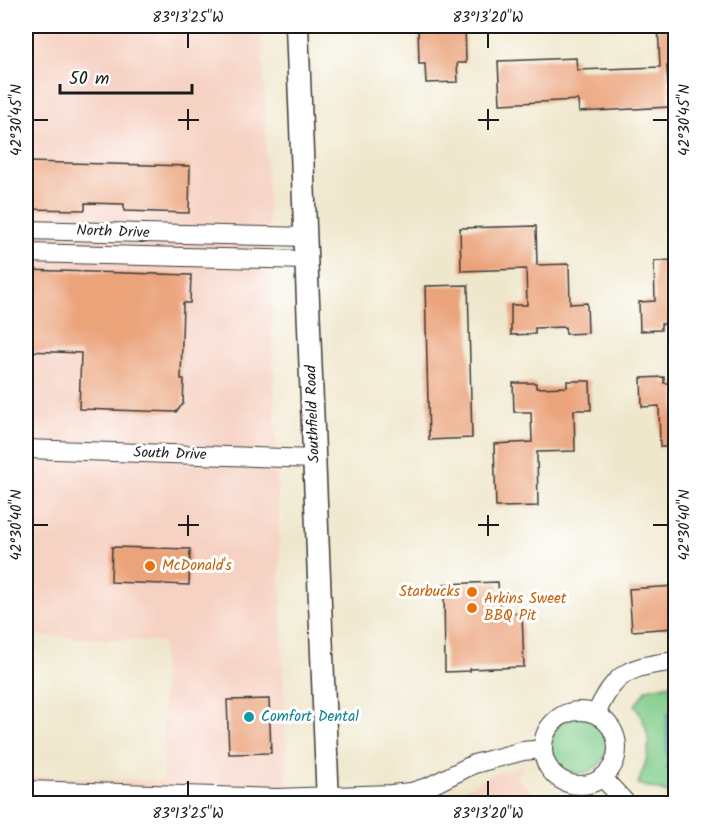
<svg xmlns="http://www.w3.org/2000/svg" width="701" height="829" font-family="Kalam,sans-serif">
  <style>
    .built { fill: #f6d2c3 }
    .green { fill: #81cd8b; stroke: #4e7454; stroke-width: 1.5 }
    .water { fill: #65bbe1; stroke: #406c7e; stroke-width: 1.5 }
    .building { fill: #eba37a }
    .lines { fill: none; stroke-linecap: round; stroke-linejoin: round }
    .minor-casing { stroke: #3c3a36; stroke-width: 20 }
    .major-casing { stroke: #3c3a36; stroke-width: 25 }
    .minor { stroke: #fff; stroke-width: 18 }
    .major { stroke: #fff; stroke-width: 22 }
    .ticks { fill: none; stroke: #1c1c1c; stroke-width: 2 }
    .food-dot { fill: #e8710a; stroke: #fff; stroke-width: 2 }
    .culture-dot { fill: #0f9aa8; stroke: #fff; stroke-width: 2 }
    .labels { text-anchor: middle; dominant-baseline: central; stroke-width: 6; stroke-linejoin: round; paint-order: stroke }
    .street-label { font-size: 15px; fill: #1c1c1c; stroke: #fff }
    .food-label { font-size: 15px; fill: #c56008; stroke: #fff; text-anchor: start }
    .culture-label { font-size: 15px; fill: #0d838f; stroke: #fff; text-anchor: start }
    .neatline { fill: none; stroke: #1c1c1c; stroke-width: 2 }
    .ticks-label { font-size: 15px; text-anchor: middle; fill: #1c1c1c }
  </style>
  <rect width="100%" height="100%" fill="#fff"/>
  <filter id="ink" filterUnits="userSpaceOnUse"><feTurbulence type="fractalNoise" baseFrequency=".0167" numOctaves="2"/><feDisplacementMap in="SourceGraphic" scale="12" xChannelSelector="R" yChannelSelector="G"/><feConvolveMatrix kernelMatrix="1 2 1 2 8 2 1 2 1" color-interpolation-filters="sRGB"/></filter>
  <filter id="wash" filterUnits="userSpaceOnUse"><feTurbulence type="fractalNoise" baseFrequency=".008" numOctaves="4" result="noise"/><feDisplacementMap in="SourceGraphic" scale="24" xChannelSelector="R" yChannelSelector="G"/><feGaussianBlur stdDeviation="1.35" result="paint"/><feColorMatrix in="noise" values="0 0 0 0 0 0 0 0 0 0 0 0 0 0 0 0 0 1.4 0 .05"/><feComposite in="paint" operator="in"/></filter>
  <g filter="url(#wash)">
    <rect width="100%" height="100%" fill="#efe7cc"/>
    <g class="built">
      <path d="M26,26H262L288,803H26V777L164,781L162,642L26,635Z"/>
      <path d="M523,765L518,778L540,799L549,803H432L448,797L490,776Z"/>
    </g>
    <g class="green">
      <path d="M675,683V793H668L638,784C651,749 654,738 635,705L647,689Z"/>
      <circle cx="579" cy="745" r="28"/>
    </g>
    <path class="water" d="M671,711H675V772L667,769V714Z"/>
    <g id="blocks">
      <g class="building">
        <path d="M418,26H465L466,63H457L458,82L426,83L425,64H419Z"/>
        <path d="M658,26H675V66H667L669,107L579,112L578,100L500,104L498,61L576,58L577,70L660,67Z"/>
        <path d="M26,162L190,166L189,213L124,211V204L85,203V210L26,209Z"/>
        <path d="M536,226L537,265L569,264L570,304L587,303L588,333L566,334L565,327L535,328V334L511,335V305H527L526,269L461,271L460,228Z"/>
        <path d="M675,260V323L661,324V330L640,331L639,302L655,301L654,261Z"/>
        <path d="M26,270L191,275L190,303H183L181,379H184L183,404L176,412L79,409L81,353L26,351Z"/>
        <path d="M468,285L472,438L429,440L425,286Z"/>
        <path d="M664,377V383H675V447H660L659,406L642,407L641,378Z"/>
        <path d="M567,381H590L591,410H574L575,451L537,452L538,506L496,507L494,444L532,442L531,412H514L513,383H536V388L567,387Z"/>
        <path d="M112,547L190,549L189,585L111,582Z"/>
        <path d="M498,582L500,614L522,613L524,667L470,669V671L445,672L444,584Z"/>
        <path d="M675,586V628L632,631L629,589Z"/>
        <path d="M269,699L271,753L229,754L227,700Z"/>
      </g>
    </g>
  </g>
  <g filter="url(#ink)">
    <use href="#blocks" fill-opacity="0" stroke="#3c3a36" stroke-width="1.5"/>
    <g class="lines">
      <g class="minor-casing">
        <g id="minor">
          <path d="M26,230L306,237"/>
          <path d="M26,253L307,260"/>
          <path d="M26,449L315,459"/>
          <circle cx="580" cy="748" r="37"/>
          <path d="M596,714C616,670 630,667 676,661"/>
          <path d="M603,778L627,804"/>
          <path d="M26,790L276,798L391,794L411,792L430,786L474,764L523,751L543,749"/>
        </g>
      </g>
      <g class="major-casing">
        <path id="major" d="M297,26L328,804"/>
      </g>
      <use href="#minor" class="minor"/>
      <use href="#major" class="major"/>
    </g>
  </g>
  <path class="ticks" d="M188,33V48M488,33V48M188,109V130M488,109V130M33,120H48M178,120H199M478,120H499M653,120H668M188,515V536M488,515V536M33,525H48M178,525H199M478,525H499M653,525H668M188,781V796M488,781V796"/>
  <g class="food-dot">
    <circle cx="150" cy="566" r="6"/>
    <circle cx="472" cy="592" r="6"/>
    <circle cx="472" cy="608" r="6"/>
  </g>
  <circle class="culture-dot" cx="249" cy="717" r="6"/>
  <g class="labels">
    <g class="street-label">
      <text transform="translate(113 232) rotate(2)">North Drive</text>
      <text transform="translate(313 414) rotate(-92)">Southfield Road</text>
      <text transform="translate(170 454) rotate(2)">South Drive</text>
    </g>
    <g class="food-label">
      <text x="162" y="566">McDonald's</text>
      <text x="460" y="592" text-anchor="end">Starbucks</text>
      <text x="484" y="599">Arkins Sweet<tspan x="484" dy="17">BBQ Pit</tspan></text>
    </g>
    <g class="culture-label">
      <text x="261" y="717">Comfort Dental</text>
    </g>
  </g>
  <rect width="701" height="829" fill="none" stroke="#fff" stroke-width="66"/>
  <path d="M60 84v9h132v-9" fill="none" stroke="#1c1c1c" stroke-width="3"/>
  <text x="69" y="84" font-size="18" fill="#1c1c1c" stroke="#ffffff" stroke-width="4.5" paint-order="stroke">50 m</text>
  <rect x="33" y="33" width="635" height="763" class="neatline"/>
  <g class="ticks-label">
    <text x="188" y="22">83°13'25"W</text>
    <text x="488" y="22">83°13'20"W</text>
    <text transform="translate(16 120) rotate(-90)" y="5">42°30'45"N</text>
    <text transform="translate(684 120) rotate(-90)" y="5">42°30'45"N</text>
    <text transform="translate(16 525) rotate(-90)" y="5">42°30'40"N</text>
    <text transform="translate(684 525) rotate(-90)" y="5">42°30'40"N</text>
    <text x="188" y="818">83°13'25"W</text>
    <text x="488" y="818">83°13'20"W</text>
  </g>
</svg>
